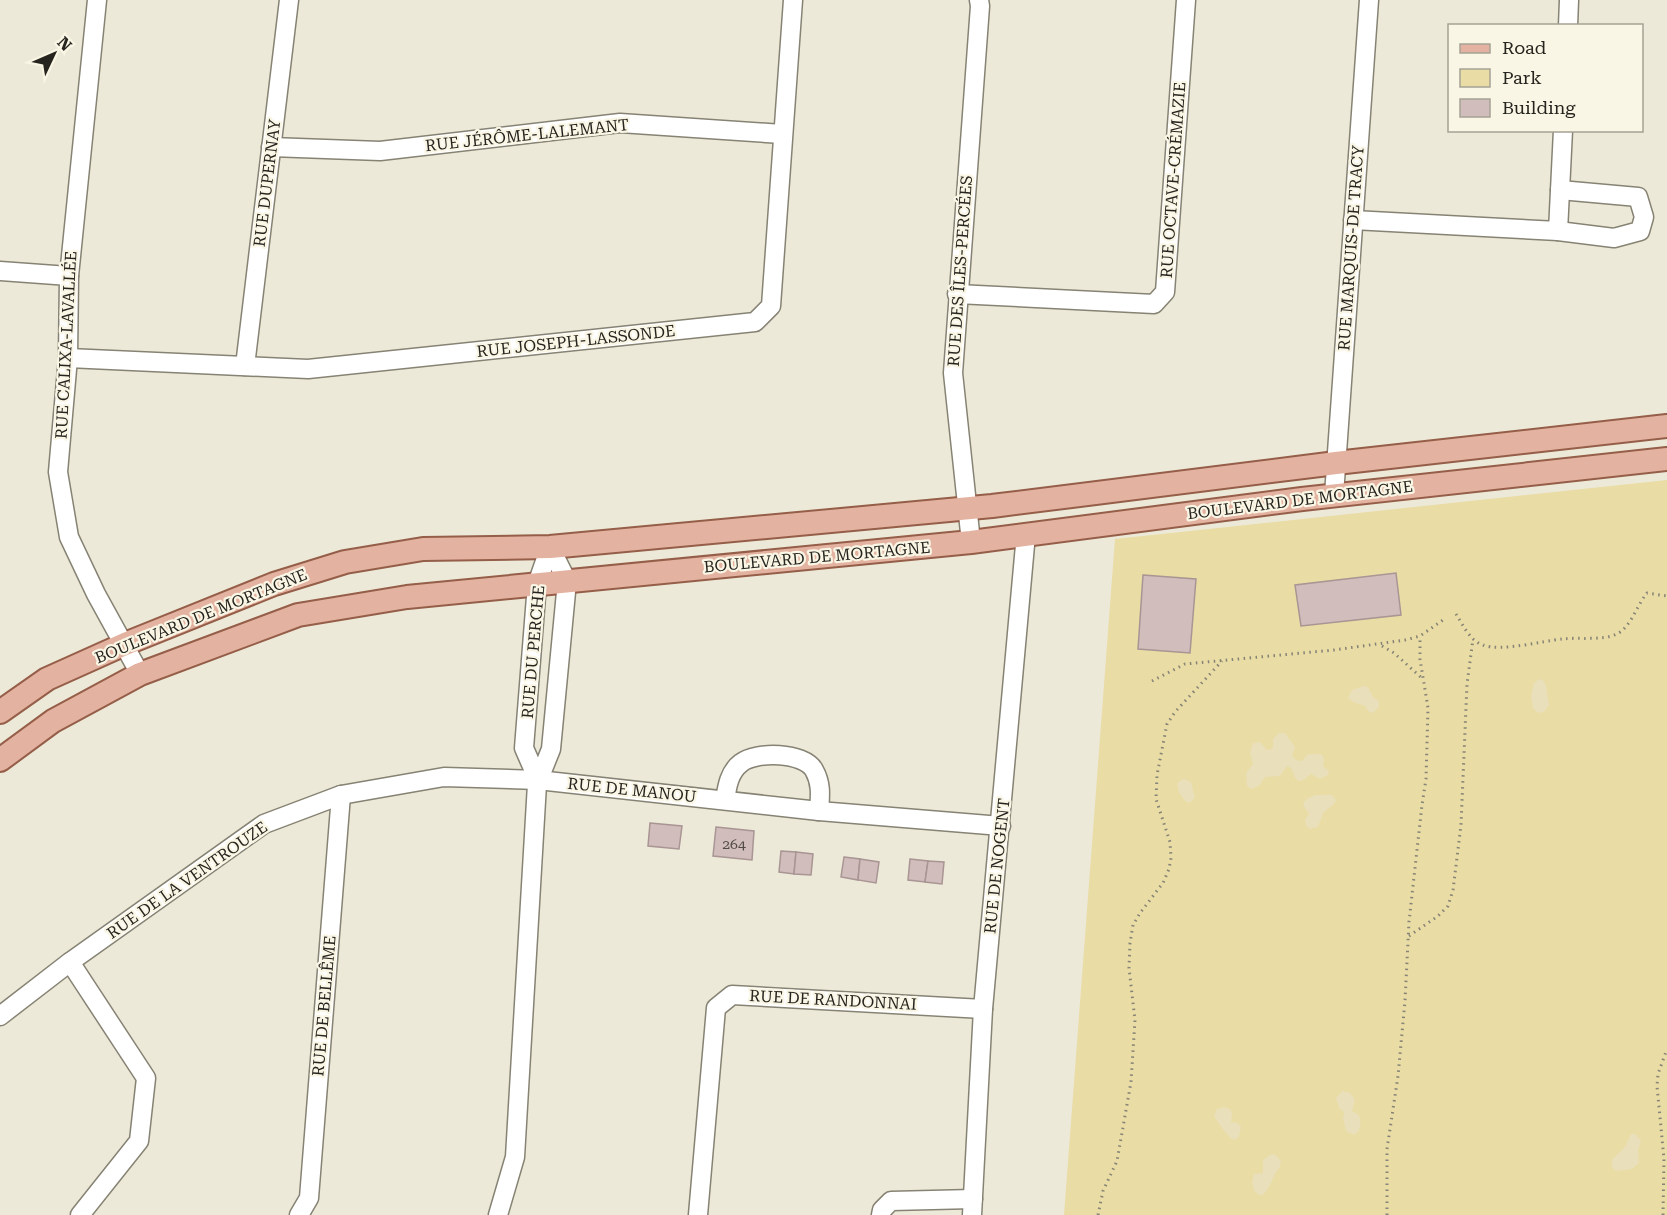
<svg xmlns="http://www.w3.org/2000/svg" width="1667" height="1215" font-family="'Roboto Serif',serif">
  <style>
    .green { fill: #e9dca4 }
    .sand { fill: #e9dfba }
    .building { fill: #d1bdbb; stroke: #a89594; stroke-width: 1.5 }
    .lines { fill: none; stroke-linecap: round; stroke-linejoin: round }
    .minor-casing { stroke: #868374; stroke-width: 21 }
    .major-casing { stroke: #955e49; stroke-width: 26 }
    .path { stroke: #868377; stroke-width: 3; stroke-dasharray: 1.5 4.5; stroke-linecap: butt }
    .minor { stroke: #fff; stroke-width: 18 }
    .major { stroke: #e3b2a0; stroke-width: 22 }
    .labels { text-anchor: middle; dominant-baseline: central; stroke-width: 4.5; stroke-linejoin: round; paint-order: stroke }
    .number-label { font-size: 14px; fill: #514a45 }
    .street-label { font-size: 16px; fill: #26241e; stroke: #faf6e5 }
  </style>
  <rect width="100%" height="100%" fill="#ede9d8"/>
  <path class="green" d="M1667,480V1215H1064L1115,539Z"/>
  <g class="sand">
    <path d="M1539,679L1543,680L1546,685L1549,705L1544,712L1539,713L1533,709L1531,696L1534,683Z"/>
    <path d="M1363,686L1368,687L1373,697L1379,701V707L1373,713L1369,712L1365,706L1353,702L1348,698L1352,690Z"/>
    <path d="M1279,733H1285L1295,747L1292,755L1296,760L1302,761L1308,754H1321L1324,758L1323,766L1329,771L1328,775L1320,779L1311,774L1302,781H1298L1295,778L1291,768L1287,766L1280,776L1265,777L1260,785L1252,789L1247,786L1246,773L1253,764L1250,752L1253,743L1260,742L1266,749L1270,750L1273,747V739Z"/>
    <path d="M1184,779L1191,782L1195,798L1189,803C1182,801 1176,788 1178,782Z"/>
    <path d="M1315,795H1332L1336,800L1334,804L1323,813L1318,827L1310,829L1306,826L1305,820L1309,814L1303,805L1306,799Z"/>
    <path d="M1342,1091L1350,1093C1357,1100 1354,1103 1352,1111L1359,1115C1361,1122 1362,1131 1354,1135L1346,1131L1343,1118L1344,1112L1339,1108L1336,1098Z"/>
    <path d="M1224,1107L1230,1109L1232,1113L1231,1122L1237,1123L1241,1127L1239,1137L1234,1140C1228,1138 1218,1122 1214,1116L1217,1109Z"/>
    <path d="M1631,1134H1636L1641,1141L1638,1150L1639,1163L1632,1169L1616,1171L1612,1167C1611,1156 1617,1156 1623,1149C1627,1145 1628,1139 1631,1134Z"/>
    <path d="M1275,1154L1281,1161L1280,1167C1272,1175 1271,1190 1261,1196L1255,1192L1252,1183L1254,1174L1263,1173V1160L1270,1155Z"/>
  </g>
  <g class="building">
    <path d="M1396,573L1401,615L1301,626L1295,585Z"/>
    <path d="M1143,575L1196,579L1190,653L1138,649Z"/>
    <path d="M650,823L682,826L679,849L648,846Z"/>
    <path d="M716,827L754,831L752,860L713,856Z"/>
    <path d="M781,851L796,852L794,874L779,872Z"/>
    <path d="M796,852L813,854L811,875L794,874Z"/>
    <path d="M844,857L860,859L858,880L841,877Z"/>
    <path d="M860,859L879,862L876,883L858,880Z"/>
    <path d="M910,859L928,861L925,882L908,880Z"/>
    <path d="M928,861L944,862L942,884L925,882Z"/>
  </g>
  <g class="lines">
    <g class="minor-casing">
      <g id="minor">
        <path d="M97,0L69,276L68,358L58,472L69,537L96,594L140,674"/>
        <path d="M1568,26L1569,0"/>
        <path d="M271,147L380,151L620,123L782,134"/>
        <path d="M1353,220L1558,231L1563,130"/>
        <path d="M1558,231L1614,238L1640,231L1644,217L1638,197L1560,190"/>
        <path d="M0,271L69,276"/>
        <path d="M957,294L1154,304L1165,292L1186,0"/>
        <path d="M68,358L308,369L755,322L771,306L793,0"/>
        <path d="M245,366L289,0"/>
        <path d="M1334,495L1369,0"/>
        <path d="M971,542L953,373L980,6L979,0"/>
        <path d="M538,780L524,748L537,584L550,547"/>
        <path d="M725,800C727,787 729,772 741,763C756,751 804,752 814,770C822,784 820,797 819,811"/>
        <path d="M70,962L146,1078L139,1141L80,1215"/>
        <path d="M0,1016L70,962L264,824L341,795L444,777L538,780L819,811L1001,826"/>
        <path d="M299,1215L309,1198L341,795"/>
        <path d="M498,1215L515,1157L537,784L551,749L566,592L567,581L550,547"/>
        <path d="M698,1215L716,1008L732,995L983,1009"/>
        <path d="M881,1215L882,1210L891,1201L973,1199"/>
        <path d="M972,1215L983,1009L1026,534"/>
      </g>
    </g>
    <g class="major-casing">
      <g id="major">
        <path d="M0,712L47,679L125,644L274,584L345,562L423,549L550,547L992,506L1336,463L1667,426"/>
        <path d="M0,760L53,721L140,674L298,615L407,597L971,542L1302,499L1667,459"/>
      </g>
    </g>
    <g class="path">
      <path d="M1456,614C1463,625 1470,641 1483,645C1501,652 1542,641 1562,639C1579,637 1601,641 1617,634C1631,627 1637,605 1647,593L1667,596"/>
      <path d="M1382,646L1394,653L1423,679"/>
      <path d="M1152,681L1185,664L1334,650L1405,640L1420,636L1443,620"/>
      <path d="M1409,936L1438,916L1448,906L1453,890L1461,825L1467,684L1473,639"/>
      <path d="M1098,1215L1103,1191L1117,1161L1131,1082L1135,1020L1129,968L1130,943L1133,925L1140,913L1163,883L1169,869L1171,858L1170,842L1156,799L1157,775L1167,724L1175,712L1222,661"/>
      <path d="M1387,1215V1149L1398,1076L1405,1001L1409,922L1422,805L1426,779L1428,708L1420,659V636"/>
      <path d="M1663,1215L1664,1159L1657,1086L1658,1074L1667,1049"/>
    </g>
    <use href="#minor" class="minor"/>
    <use href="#major" class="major"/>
  </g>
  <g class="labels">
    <g class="number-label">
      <text x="734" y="844">264</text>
    </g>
    <g class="street-label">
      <text transform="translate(527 135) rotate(-6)">RUE JÉRÔME-LALEMANT</text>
      <text transform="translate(1173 180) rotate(-86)">RUE OCTAVE-CRÉMAZIE</text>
      <text transform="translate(267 183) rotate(-83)">RUE DUPERNAY</text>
      <text transform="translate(1351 248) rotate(-86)">RUE MARQUIS-DE TRACY</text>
      <text transform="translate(960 271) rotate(-86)">RUE DES ÎLES-PERCÉES</text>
      <text transform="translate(576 341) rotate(-6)">RUE JOSEPH-LASSONDE</text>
      <text transform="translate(66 345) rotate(-87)">RUE CALIXA-LAVALLÉE</text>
      <text transform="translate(1300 500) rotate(-7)">BOULEVARD DE MORTAGNE</text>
      <text transform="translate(817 557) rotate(-5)">BOULEVARD DE MORTAGNE</text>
      <text transform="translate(201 616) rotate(-22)">BOULEVARD DE MORTAGNE</text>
      <text transform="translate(533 652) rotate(-85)">RUE DU PERCHE</text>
      <text transform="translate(632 790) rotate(6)">RUE DE MANOU</text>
      <text transform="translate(997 866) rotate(-84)">RUE DE NOGENT</text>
      <text transform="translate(187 880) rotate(-35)">RUE DE LA VENTROUZE</text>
      <text transform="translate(833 1000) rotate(3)">RUE DE RANDONNAI</text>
      <text transform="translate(324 1006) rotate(-85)">RUE DE BELLÊME</text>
    </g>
  </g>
  <rect x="1448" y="24" width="195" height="108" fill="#faf6e5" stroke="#a5a295" stroke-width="1.5"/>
  <rect x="1460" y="44" width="30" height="9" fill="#e3b2a0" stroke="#a5a295" stroke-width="1.5"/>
  <text x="1502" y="54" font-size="18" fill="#26241e">Road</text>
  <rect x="1460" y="69" width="30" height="18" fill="#e9dca4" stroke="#a5a295" stroke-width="1.5"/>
  <text x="1502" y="84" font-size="18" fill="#26241e">Park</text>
  <rect x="1460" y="99" width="30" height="18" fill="#d1bdbb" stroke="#a5a295" stroke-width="1.5"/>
  <text x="1502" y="114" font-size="18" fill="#26241e">Building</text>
  <g transform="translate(54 54) rotate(46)" stroke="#faf6e5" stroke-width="4.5" paint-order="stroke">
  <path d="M0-4.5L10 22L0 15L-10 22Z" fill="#26241e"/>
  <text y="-9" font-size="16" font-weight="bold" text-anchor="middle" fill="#26241e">N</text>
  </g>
</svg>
